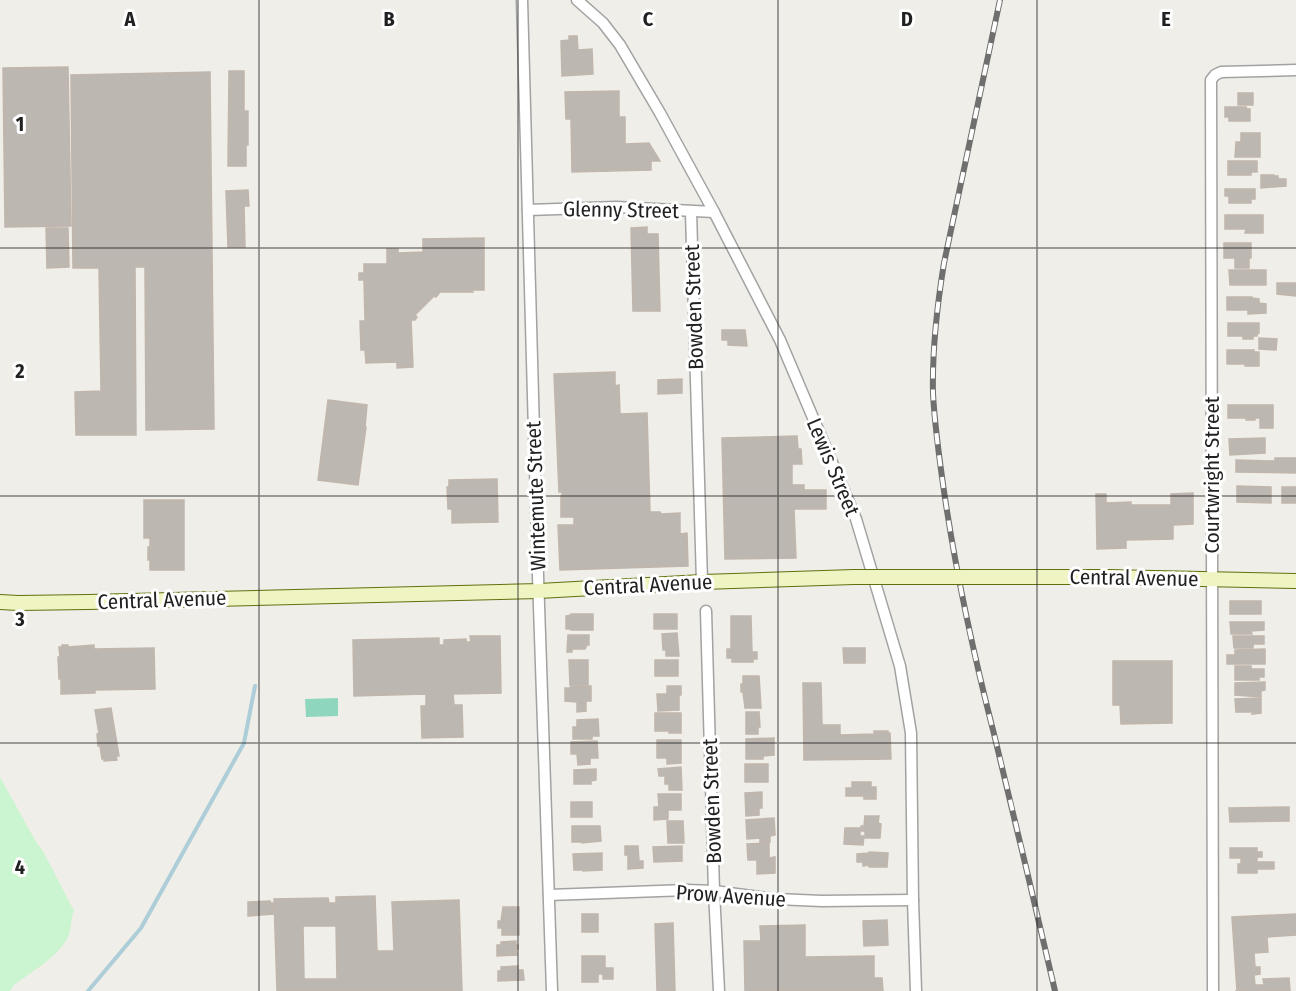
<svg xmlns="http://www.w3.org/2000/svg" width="1296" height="991" font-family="'Fira Sans Condensed',sans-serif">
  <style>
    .park { fill: #caf5d0 }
    .pitch { fill: #8ed7be }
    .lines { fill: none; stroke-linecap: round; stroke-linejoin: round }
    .stream { stroke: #adcdd9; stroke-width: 4 }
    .building { fill: #bdb7b1; stroke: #c0b6ac; stroke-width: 1.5; fill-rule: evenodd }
    .street-casing { stroke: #a2a2a2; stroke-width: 13 }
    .secondary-casing { stroke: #61700f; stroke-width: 16 }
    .street { stroke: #fff; stroke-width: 10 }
    .secondary { stroke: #eff4c2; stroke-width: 14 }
    .rail-casing { stroke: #6f6f6f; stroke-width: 6 }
    .rail { stroke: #fff; stroke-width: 4; stroke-dasharray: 11; stroke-linecap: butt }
    .secondary-bridge-casing { stroke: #61700f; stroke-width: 16; stroke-linecap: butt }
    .secondary-bridge { stroke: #eff4c2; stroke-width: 14 }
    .grid { fill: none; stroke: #212121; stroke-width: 1.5; stroke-opacity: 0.55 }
    .labels { text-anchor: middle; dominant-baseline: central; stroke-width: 6; stroke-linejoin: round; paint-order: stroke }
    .street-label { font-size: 21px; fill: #212121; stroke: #fff }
    .grid-label { font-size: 20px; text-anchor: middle; font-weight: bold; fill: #212121; stroke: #fff; stroke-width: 6; stroke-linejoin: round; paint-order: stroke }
  </style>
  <rect width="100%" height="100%" fill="#f0eee8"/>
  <path class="park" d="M0,777L35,840L44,853L74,911C69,921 73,932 65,942C54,959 30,973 14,985L10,991H0Z"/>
  <path class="pitch" d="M338,698V716L306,717L305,699Z"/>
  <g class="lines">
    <path class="stream" d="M88,991L141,928L244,743L255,686"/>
  </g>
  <g class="building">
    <path d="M569,36H577L578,50L592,49L593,74L562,76L561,41L569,40Z"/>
    <path d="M68,67L71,226L5,227L3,68Z"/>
    <path d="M229,71H244V111H248V145H246V166H228Z"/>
    <path d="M210,72L214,429L146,430L145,267H135L136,435H76L75,392L101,391L99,268H73L71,75Z"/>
    <path d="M619,91V117H625V144L649,143L660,161H651V170L572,172L571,119H566L565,92Z"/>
    <rect x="1238" y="93" width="15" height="12"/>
    <path d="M1225,107H1246L1247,109H1250V121H1229V117H1225Z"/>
    <path d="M1241,133H1260V157H1235L1236,142H1241Z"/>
    <path d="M1228,161H1257V172H1251V175H1228Z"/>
    <path d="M1261,175H1274V176H1278V179H1286V186L1261,188Z"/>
    <path d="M1225,189H1255V199H1251V203H1229V196H1225Z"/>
    <path d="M248,190L249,206H244L245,247H228L226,191Z"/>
    <path d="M1225,215H1263V233H1245L1246,229H1225Z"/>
    <path d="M647,227V234H658L660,311H633L631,228Z"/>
    <path d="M46,228H68L69,267L47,268Z"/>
    <path d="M484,238V290H472L473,292H440L436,297L434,296L415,315L417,317L415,320H411L413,367L397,368V362L366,363L365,350H361L360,321H365L364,280H359V273H364V264H387V249H398V253L423,252V239Z"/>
    <path d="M1224,243H1251V258H1249V268H1235V258H1224Z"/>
    <path d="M1229,270H1266V285H1230Z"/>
    <path d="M1277,283H1296V296L1277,294Z"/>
    <path d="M1227,297H1252V298L1259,299V303L1266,304V313L1248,314V310H1227Z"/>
    <path d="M1228,323H1259V333L1257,334V336H1253V339H1243V336H1228Z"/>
    <path d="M722,330H745L747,346L728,345V340H722Z"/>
    <path d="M1259,338L1277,339L1276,350L1259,349Z"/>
    <path d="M1227,350H1254V352H1259V366H1245V364H1227Z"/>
    <path d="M615,372V386L619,385L620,414L647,413L650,512H660L661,514L680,513V534L687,533L688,566L560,570L558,525H574V517H561V496H562V492H559L554,374Z"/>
    <path d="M682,379V393L658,394V380Z"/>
    <path d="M328,400L367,405L365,427H366L358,485L318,480Z"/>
    <path d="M1228,405H1273V428H1260V418H1255V420H1246V418H1228Z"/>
    <path d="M797,436L798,449H801L802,464H792V485H804V490H826V509H794L796,558L725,559L722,438Z"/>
    <path d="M1265,438V453L1230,455L1229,439Z"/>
    <path d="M1275,458H1296V473L1236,472V460L1275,461Z"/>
    <path d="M497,479L498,522L452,523V509H448L447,487H449V480Z"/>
    <path d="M1237,486L1271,487V503L1237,502Z"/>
    <rect x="1282" y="487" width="14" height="16"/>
    <path d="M1193,493V524L1173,525V539L1126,540V548L1097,549L1096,494H1106V503L1131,502V505H1171V494Z"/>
    <path d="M144,500H184V570H150V560H148V547H150V538H144Z"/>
    <rect x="1230" y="601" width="31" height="13"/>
    <path d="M571,614H593V630H571V629H566V616L571,615Z"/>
    <rect x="654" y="614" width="23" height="15"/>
    <path d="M731,616H751L752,652H757V659H753V662H732V658H727V649H731Z"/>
    <path d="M1230,622H1264V630L1251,631L1252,634H1231Z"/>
    <path d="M677,633L679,656H666V650H663L662,634Z"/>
    <path d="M568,635H589V645H587L585,649H572V652H567Z"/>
    <path d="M470,636H500L501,693L453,694L454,705H462L463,737L422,738L421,706H426V694L354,696L353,640L439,638V645H444V640L466,639V642H471Z"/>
    <path d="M1233,636H1264V644H1253V648H1234Z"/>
    <path d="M62,645H68V647L94,645V649L154,648L155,689L95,690V693L61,694V679H59L58,657H60L59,647H62Z"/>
    <path d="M843,648H865V663H844Z"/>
    <path d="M1265,649V664H1227V655H1235V650Z"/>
    <path d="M569,660H588V685H570Z"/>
    <rect x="655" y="660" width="23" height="16"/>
    <path d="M1113,661H1172V723L1121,724L1120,705H1113Z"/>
    <path d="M1235,666H1251V669H1264V677H1259V680H1235Z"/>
    <path d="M743,676H759L761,708H745L743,692H741V684H743Z"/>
    <path d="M1265,682V690L1261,691V697L1235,695V683Z"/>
    <path d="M803,683H821L822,725H840V735L874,734V731H888V733H890L891,759L804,760Z"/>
    <path d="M571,686H591V701H586V711L577,712V702L565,701V688H570Z"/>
    <path d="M667,686H681V695H679V710L658,711L657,694H667Z"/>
    <path d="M1261,698V713L1252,714L1253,712H1236L1235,699Z"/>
    <path d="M111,708L119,756H116L117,760L104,761V758L102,759L100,746H98L97,734H99L95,710Z"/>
    <path d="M746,712H759L760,727H758V734H746Z"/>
    <path d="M655,713H681V733H669V731H655Z"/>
    <path d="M598,719L599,736H592V739H573V727H577V720Z"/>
    <path d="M774,738V755L763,756V759H746V739Z"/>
    <path d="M657,740H681V763L667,764V758H657Z"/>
    <path d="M597,741L598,758H590V764L578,765L577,754H571V742Z"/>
    <rect x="745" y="764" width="23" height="18"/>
    <path d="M681,767L682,790H669V784H665V776H659L658,769Z"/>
    <path d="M596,769V780L591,781V784H574V770Z"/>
    <path d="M852,782H871V787H876V799H864V796H846V788H852Z"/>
    <path d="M762,792V808H759V815L746,816L745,793Z"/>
    <path d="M658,794H681V810H668V819L654,820V807H659Z"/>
    <rect x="571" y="802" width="21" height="15"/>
    <path d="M1289,807V821L1230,822L1229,808Z"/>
    <path d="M865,816H879L878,823L881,824L880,838H865V831H861V826H864Z"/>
    <path d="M774,818L775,835L770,836V842L760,843V838L747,839L746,820Z"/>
    <path d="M667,821H683L684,843H668Z"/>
    <path d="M572,826H600L601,841L582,843V842H572Z"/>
    <path d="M845,828H860V836H864L863,845L844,844Z"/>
    <path d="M769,843V858L775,857V873L757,874V860H748L747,844Z"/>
    <path d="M625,846H638L639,861H643V868L628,869V855H625Z"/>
    <path d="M682,846V861L654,862L653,847Z"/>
    <path d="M1230,848H1257V852H1262V857H1257V862H1274V869H1257V873H1238V864H1241V858H1230Z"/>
    <path d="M869,852L888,853L887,867H869V865L863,866V862H857V854L869,853Z"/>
    <path d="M602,853V870L583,871V870H574L573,854Z"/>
    <path d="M375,896L377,951H394L392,902L459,900L462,991H277L274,899L328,898L329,903H336V897ZM303,926H336L337,979H304Z"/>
    <path d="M270,901L271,903H273L274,914L248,916V902Z"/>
    <path d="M503,907H519V935H502V928H498V921H501Z"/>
    <rect x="582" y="914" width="16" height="18"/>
    <path d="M1296,914V935L1267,937L1268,952L1254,953L1255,967H1260V974L1254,975L1255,985H1264L1263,979L1289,978L1290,991H1235H1237L1232,917Z"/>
    <path d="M887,920L888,945L864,946L863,921Z"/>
    <path d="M673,923L675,991H657L655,924Z"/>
    <path d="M805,925V957L874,956V978H882L883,991H745L744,941H761L760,926Z"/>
    <path d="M516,941V946L518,945V949H516L517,955L497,956V945H501V942Z"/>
    <path d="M582,956H605V968H613V979H603V974H598V982H582Z"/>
    <path d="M518,966V970H523L524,980L498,981V971H501V967Z"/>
  </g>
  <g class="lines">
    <g class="street-casing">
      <g id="street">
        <path d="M522,0L538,576L552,991"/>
        <path d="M577,0L603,23L620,45L660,113L714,212L780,340L856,519L900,666L911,733L913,900L916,991"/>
        <path d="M528,210L616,207L714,212"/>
        <path d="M691,212L702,582"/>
        <path d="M706,611L714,891L719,991"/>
        <path d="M549,895L687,890L714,891L776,899L822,901L913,900"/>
        <path d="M1213,991L1211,80L1215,75L1221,72L1296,70"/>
      </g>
    </g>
    <g class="secondary-casing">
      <g id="secondary">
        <path d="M1108,577L1296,581"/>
        <path d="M0,602L18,603L88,602L539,591L702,582L854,577"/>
      </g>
    </g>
    <use href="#street" class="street"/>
    <use href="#secondary" class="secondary"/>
    <g class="rail-casing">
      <path id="rail" d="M1000,0L944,263C937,306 932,351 933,394C935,429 940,464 945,498C957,578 974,656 994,734C1015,820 1035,905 1055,991"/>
    </g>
    <use href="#rail" class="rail"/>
    <g class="secondary-bridge-casing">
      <path id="secondary-bridge" d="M854,577H1108"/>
    </g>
    <use href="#secondary-bridge" class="secondary-bridge"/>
  </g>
  <path class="grid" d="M259,0V991M518,0V991M778,0V991M1037,0V991M0,248H1296M0,496H1296M0,743H1296"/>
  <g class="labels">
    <g class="street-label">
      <text transform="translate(621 210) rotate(1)">Glenny Street</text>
      <text transform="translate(694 307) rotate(-92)">Bowden Street</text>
      <text transform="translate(833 467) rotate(67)">Lewis Street</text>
      <text transform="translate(1212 475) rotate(-90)">Courtwright Street</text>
      <text transform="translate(536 496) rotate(-92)">Wintemute Street</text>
      <text transform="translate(1134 578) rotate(1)">Central Avenue</text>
      <text transform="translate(648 585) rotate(-3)">Central Avenue</text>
      <text transform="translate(162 600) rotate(-2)">Central Avenue</text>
      <text transform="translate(712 801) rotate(-92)">Bowden Street</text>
      <text transform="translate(731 896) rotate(4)">Prow Avenue</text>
    </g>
  </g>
  <g class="grid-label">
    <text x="130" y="26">A</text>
    <text x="389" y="26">B</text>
    <text x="648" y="26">C</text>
    <text x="907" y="26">D</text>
    <text x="1166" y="26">E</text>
    <text x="20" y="131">1</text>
    <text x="20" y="378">2</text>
    <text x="20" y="626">3</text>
    <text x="20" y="874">4</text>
  </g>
</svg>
